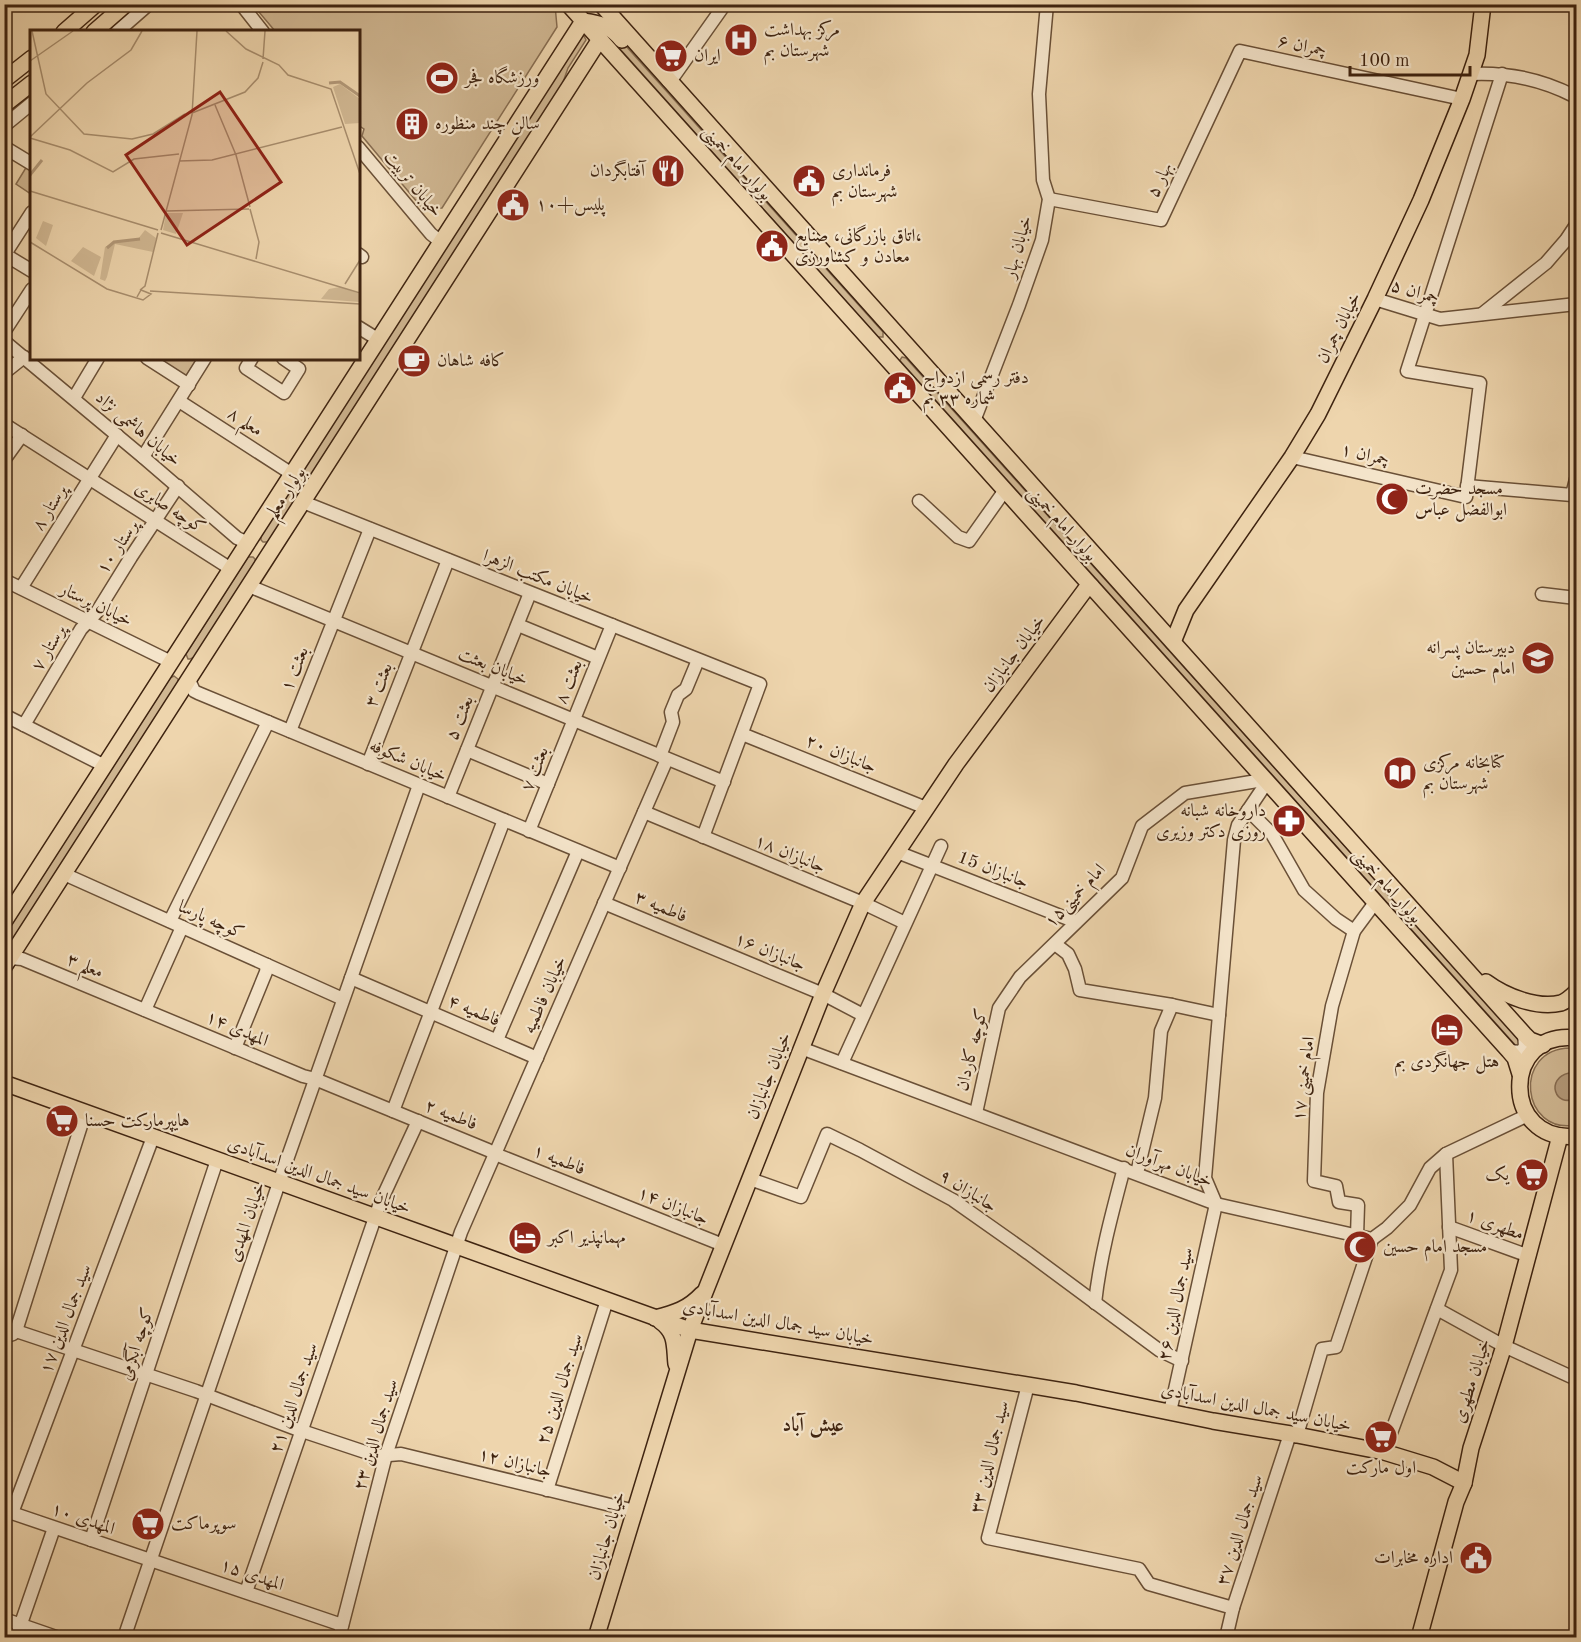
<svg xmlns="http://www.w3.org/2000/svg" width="1581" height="1642" font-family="'Old Standard TT',Amiri,serif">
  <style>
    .green { fill: #d0b792; stroke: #876d51; stroke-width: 1.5 }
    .water { fill: #b29878; stroke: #84694e; stroke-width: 1.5 }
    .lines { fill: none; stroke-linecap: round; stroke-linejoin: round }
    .minor-casing { stroke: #6a5037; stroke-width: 15 }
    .major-casing { stroke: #3e2310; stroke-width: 18 }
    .minor { stroke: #f4e4ca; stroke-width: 12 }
    .major { stroke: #eed5ad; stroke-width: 15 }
    .labels { text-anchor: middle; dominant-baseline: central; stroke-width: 4.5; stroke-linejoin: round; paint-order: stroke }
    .poi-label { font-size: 18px; fill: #3e2310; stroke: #f4e4ca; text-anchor: start }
    .street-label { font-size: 18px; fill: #3e2310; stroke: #f4e4ca }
    .neighbourhood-label { font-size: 20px; font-weight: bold; fill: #3e2310; stroke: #f4e4ca }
    .inset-river { fill: none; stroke: #b29878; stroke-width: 3 }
    .inset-road { fill: none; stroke: #a88e6e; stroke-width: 1.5 }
    .view { fill: #8f2418; fill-opacity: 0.15; stroke: #8f2418; stroke-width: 3 }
    .inset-edge { fill: none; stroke: #3e2310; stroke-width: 3 }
  </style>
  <rect width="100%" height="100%" fill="#eed5ad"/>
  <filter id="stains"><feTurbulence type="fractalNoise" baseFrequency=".00333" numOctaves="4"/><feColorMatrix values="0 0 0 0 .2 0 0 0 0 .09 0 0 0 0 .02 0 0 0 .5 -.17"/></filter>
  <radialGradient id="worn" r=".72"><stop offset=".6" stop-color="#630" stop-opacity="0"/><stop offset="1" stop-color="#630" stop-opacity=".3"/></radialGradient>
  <g class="green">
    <path d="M253,5H555L557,27L442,208L423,209L362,136L364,129L358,125V32L275,31Z"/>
    <path d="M584,36L586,40L568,68L562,85L270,541L268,542H263L261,540V535L581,37Z"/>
    <path d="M625,45L883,332V337H878L620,49L619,47Z"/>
    <path d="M27,166L31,168V194L16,184Z"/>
    <path d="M902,357L906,358L1522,1043L1517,1047L901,362L900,360Z"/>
    <path d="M158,359H197L186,376Z"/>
    <path d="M248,557H253L255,559V564L195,657L190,659H188L186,654L187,652Z"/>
    <path d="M174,676L178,679V684L10,944L5,946L4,936L170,678Z"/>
    <path d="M1570,1048L1576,1049V1125C1521,1135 1512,1049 1570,1048Z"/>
  </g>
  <path class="water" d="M1569,1073L1576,1076V1098C1555,1109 1545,1078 1569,1073Z"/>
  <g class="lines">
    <g class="minor-casing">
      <g id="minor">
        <path d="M241,4L263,32"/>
        <path d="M117,32L149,4"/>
        <path d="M1470,74C1508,72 1541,79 1574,96L1576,95"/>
        <path d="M668,81L674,76L725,4"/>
        <path d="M4,126L32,103"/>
        <path d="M4,147L32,164"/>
        <path d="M358,147L431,234L441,242"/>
        <path d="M1049,199L1161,220L1240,51L1462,99"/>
        <path d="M4,254L32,271"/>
        <path d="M5,254L32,212"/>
        <path d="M358,254L362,257"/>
        <path d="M1375,299L1440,319L1576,304"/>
        <path d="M1482,314L1546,263L1566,240L1576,225"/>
        <path d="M358,327L379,340"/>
        <path d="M4,332L32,289"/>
        <path d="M4,341L143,457L237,538L248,543"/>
        <path d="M147,358L189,385"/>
        <path d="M252,358L246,368L284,393L299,369L283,358"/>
        <path d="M4,373L24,357"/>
        <path d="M74,398L98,358"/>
        <path d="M179,401L292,474"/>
        <path d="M974,421L1019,305L1042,240L1049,199L1043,180L1039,94L1047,4"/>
        <path d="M4,424L231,569"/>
        <path d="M143,457L205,358"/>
        <path d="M1292,457L1466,497L1480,383L1407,371L1502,74"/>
        <path d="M4,460L22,435"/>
        <path d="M1467,486L1572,495L1576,479"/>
        <path d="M919,501L958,537L969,541L1005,490"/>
        <path d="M303,502L760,684L703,837"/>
        <path d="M4,580L171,662"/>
        <path d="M249,586L724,782"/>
        <path d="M21,588L117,435"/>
        <path d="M1542,594L1576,598"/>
        <path d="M518,625L598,658"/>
        <path d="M189,680L194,691L198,693L620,868"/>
        <path d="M4,719L6,716L105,766"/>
        <path d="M24,725L81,629L97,612L131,557L178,486"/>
        <path d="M290,731L370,529"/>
        <path d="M742,734L926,808"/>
        <path d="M467,750L548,784"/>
        <path d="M660,756L673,722L671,712L678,695L686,689L698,660"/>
        <path d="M368,764L448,560"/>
        <path d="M448,797L530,593"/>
        <path d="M1248,810L1272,834L1304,890L1336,919L1354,931"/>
        <path d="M644,812L863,903L905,923"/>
        <path d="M529,831L612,625"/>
        <path d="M897,852L1076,922"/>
        <path d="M64,874L343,999"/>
        <path d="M604,903L823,994L863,1015"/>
        <path d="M170,921L268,722"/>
        <path d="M1055,944L1068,954L1075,969L1080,990L1172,1005L1219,1015"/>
        <path d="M10,958L22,959L303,1076L315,1079L488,1150L500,1156L723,1245"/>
        <path d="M351,978L537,1058"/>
        <path d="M145,1010L182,927"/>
        <path d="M497,1040L578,851"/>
        <path d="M235,1048L266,972L267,965"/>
        <path d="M801,1048L1216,1204L1372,1239"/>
        <path d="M1509,1051L1521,1052L1525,1046L1524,1034"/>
        <path d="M842,1063L941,846"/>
        <path d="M393,1111L504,820"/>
        <path d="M976,1113L999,1008L1020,977L1122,878L1142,826L1185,793L1257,781L1262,777"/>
        <path d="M1137,1173L1155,1098L1161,1031L1172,1005"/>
        <path d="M750,1179L801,1197L827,1134L860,1150L953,1200L1028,1253L1159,1350L1182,1361"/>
        <path d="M1216,1204L1205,1178L1234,840L1238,825L1263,788L1268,783"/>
        <path d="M1449,1227L1529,1256"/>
        <path d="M1357,1236L1358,1205L1339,1202L1336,1186L1314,1181L1317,1093L1332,1006L1354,931L1371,908L1376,903"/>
        <path d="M1372,1239L1387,1228L1410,1205L1430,1168L1446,1154L1528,1115"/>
        <path d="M1095,1303C1100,1257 1112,1213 1124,1168"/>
        <path d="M1437,1309L1504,1346L1576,1379"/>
        <path d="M16,1331L196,1391L296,1429L377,1456L401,1454L635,1511"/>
        <path d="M16,1331L85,1113"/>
        <path d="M4,1337L13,1334L16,1331"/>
        <path d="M1028,1385L988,1538L1139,1569L1149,1584L1233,1608"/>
        <path d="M1170,1412L1216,1204"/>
        <path d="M1297,1435L1322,1349L1336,1347L1372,1239"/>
        <path d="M1384,1452L1451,1270L1446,1154"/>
        <path d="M547,1490L607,1300"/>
        <path d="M6,1511L342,1625"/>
        <path d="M12,1513L153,1137"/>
        <path d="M91,1540L217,1160"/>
        <path d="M246,1592L380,1203L418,1121"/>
        <path d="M4,1619L59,1638"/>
        <path d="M16,1638L54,1528"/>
        <path d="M124,1638L283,1171L419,785"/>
        <path d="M339,1638L386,1455L461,1232L667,759"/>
        <path d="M1226,1638L1233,1608L1290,1434"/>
      </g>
    </g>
    <g class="major-casing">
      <g id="major">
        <path d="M568,4L1509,1051L1515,1058L1520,1074"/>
        <path d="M601,4L1524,1034L1530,1040L1543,1045"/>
        <path d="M583,21C602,24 610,26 622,40"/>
        <path d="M64,32L96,4"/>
        <path d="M94,32L126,4"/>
        <path d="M4,80L32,58"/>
        <path d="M4,105L32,83"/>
        <path d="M1173,642L1186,610L1292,457L1318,414L1375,299L1421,200L1462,99L1477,55L1483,4"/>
        <path d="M4,922L583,21"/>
        <path d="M4,967L600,39"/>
        <path d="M1486,982C1505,996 1537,1009 1561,1003C1566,1001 1572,996 1576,992"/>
        <path d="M1576,1038C1501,1029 1501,1144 1576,1136"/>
        <path d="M4,1083L690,1330L1076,1393L1213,1421L1297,1435L1384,1452L1433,1467L1464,1483"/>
        <path d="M655,1318C675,1313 688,1309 702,1294"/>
        <path d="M660,1321C677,1333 674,1346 676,1364"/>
        <path d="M596,1638L690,1330L823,994L863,903L956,764L1085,590L1091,586"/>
        <path d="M1419,1638L1456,1502L1464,1483L1471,1448L1504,1346L1560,1136"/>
      </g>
    </g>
    <use href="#minor" class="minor"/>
    <use href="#major" class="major"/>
  </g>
  <defs>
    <g id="hospital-disc" transform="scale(1.725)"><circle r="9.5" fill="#8f2418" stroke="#f4e4ca"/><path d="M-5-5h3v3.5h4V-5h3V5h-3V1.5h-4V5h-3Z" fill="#fff"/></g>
    <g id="supermarket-disc" transform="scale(1.725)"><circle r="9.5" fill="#8f2418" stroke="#f4e4ca"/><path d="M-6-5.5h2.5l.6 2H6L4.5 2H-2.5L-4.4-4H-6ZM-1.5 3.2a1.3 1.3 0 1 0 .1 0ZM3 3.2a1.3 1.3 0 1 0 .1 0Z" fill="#fff"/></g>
    <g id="stadium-disc" transform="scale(1.725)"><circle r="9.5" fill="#8f2418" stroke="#f4e4ca"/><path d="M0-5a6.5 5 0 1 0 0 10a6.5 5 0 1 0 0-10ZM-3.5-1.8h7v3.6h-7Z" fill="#fff"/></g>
    <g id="building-disc" transform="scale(1.725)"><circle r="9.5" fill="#8f2418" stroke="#f4e4ca"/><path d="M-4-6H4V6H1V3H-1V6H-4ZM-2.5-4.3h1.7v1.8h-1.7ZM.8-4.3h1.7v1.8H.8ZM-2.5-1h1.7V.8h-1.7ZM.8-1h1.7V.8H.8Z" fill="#fff"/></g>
    <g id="restaurant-disc" transform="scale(1.725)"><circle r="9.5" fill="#8f2418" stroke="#f4e4ca"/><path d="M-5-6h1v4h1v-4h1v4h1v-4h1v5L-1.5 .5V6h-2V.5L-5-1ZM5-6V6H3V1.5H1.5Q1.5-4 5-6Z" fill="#fff"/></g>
    <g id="civic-disc" transform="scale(1.725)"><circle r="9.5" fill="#8f2418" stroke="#f4e4ca"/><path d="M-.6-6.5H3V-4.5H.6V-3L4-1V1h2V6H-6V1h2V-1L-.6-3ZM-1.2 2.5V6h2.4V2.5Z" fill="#fff"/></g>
    <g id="cafe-disc" transform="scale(1.725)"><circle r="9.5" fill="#8f2418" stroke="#f4e4ca"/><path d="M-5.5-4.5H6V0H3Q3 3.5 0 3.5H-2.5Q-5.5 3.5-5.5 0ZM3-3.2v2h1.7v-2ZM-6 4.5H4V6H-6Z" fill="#fff"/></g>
    <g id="mosque-disc" transform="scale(1.725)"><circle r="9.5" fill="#8f2418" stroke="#f4e4ca"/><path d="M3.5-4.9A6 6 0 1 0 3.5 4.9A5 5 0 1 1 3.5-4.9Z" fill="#fff"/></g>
    <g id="school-disc" transform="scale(1.725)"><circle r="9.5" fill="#8f2418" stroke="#f4e4ca"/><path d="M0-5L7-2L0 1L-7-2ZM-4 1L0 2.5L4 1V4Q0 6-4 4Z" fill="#fff"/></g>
    <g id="library-disc" transform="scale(1.725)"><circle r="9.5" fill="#8f2418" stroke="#f4e4ca"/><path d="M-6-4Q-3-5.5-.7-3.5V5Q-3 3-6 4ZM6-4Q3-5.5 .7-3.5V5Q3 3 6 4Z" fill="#fff"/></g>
    <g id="pharmacy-disc" transform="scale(1.725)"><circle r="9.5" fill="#8f2418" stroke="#f4e4ca"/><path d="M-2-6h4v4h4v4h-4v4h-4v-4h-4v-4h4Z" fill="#fff"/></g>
    <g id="hotel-disc" transform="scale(1.725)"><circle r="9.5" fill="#8f2418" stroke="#f4e4ca"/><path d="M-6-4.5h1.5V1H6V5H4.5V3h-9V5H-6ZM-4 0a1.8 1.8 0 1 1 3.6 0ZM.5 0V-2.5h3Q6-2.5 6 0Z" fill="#fff"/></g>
  </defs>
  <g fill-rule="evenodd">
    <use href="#hospital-disc" x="741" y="40"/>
    <use href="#supermarket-disc" x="671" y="56"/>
    <use href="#stadium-disc" x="442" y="78"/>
    <use href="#building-disc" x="412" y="124"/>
    <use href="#restaurant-disc" x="668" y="171"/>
    <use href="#civic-disc" x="809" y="181"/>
    <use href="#civic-disc" x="513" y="205"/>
    <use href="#civic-disc" x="772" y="246"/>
    <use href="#cafe-disc" x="414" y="361"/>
    <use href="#civic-disc" x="900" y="388"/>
    <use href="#mosque-disc" x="1392" y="499"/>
    <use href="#school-disc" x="1538" y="658"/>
    <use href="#library-disc" x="1400" y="773"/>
    <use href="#pharmacy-disc" x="1289" y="821"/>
    <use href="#hotel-disc" x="1447" y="1030"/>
    <use href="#supermarket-disc" x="62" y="1121"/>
    <use href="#supermarket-disc" x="1532" y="1175"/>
    <use href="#hotel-disc" x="525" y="1238"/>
    <use href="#mosque-disc" x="1360" y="1247"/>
    <use href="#supermarket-disc" x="1381" y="1437"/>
    <use href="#supermarket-disc" x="148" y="1524"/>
    <use href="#civic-disc" x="1476" y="1558"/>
  </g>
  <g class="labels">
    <g class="poi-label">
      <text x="764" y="30">مرکز بهداشت<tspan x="764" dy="21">شهرستان بم</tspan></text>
      <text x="694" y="56">ایران</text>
      <text x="465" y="78">ورزشگاه فجر</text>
      <text x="435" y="124">سالن چند منظوره</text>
      <text x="645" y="171" text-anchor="end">آفتابگردان</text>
      <text x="832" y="171">فرمانداری<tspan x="832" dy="21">شهرستان بم</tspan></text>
      <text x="536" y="205">پلیس+۱۰</text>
      <text x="795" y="236">اتاق بازرگانی، صنایع،<tspan x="795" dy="21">معادن و کشاورزی</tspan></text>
      <text x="437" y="361">کافه شاهان</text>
      <text x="923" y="378">دفتر رسمی ازدواج<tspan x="923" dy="21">شماره ۳۳ بم</tspan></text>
      <text x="1415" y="489">مسجد حضرت<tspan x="1415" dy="21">ابوالفضل عباس</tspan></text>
      <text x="1515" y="648" text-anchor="end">دبیرستان پسرانه<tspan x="1515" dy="21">امام حسین</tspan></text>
      <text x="1423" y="763">کتابخانه مرکزی<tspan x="1423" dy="21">شهرستان بم</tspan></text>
      <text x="1266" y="811" text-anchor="end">داروخانه شبانه<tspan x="1266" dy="21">روزی دکتر وزیری</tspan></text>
      <text x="1447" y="1062" text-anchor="middle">هتل جهانگردی بم</text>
      <text x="85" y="1121">هایپرمارکت حسنا</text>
      <text x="1509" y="1175" text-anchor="end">یک</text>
      <text x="548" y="1238">مهمانپذیر اکبر</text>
      <text x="1383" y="1247">مسجد امام حسین</text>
      <text x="1381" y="1468" text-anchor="middle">اول مارکت</text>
      <text x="171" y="1524">سوپرماکت</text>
      <text x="1453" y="1558" text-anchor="end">اداره مخابرات</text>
    </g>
    <g class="street-label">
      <text transform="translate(1302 46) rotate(12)">چمران ۶</text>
      <text transform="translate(737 163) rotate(48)">بولوار امام خمینی</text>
      <text transform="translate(1160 180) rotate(-65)">بهار ۵</text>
      <text transform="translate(413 184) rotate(50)">خیابان تربیت</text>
      <text transform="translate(1018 247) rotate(-74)">خیابان بهار</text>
      <text transform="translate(1415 292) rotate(16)">چمران ۵</text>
      <text transform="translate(1339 328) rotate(-63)">خیابان چمران</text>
      <text transform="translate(245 422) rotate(33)">معلم ۸</text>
      <text transform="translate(138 429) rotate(40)">خیابان هاشمی نژاد</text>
      <text transform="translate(1365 455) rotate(13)">چمران ۱</text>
      <text transform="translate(286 493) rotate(-57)">بولوار معلم</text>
      <text transform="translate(50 508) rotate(-58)">پرستار ۸</text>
      <text transform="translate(170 508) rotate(33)">کوچه صابری</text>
      <text transform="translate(1062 524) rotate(48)">بولوار امام خمینی</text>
      <text transform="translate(118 547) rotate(-56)">پرستار ۱۰</text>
      <text transform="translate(538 577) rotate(22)">خیابان مکتب الزهرا</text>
      <text transform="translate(96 605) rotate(26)">خیابان پرستار</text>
      <text transform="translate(49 648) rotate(-59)">پرستار ۷</text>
      <text transform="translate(1014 654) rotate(-53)">خیابان جانبازان</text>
      <text transform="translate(493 667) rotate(22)">خیابان بعثت</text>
      <text transform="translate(295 669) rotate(-68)">بعثت ۱</text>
      <text transform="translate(569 682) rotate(-68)">بعثت ۸</text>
      <text transform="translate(379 685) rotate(-68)">بعثت ۳</text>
      <text transform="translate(460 718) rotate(-68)">بعثت ۵</text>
      <text transform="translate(841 754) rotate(22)">جانبازان ۲۰</text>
      <text transform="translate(408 761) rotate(23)">خیابان شکوفه</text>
      <text transform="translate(535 769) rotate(-68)">بعثت ۷</text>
      <text transform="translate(790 854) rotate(22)">جانبازان ۱۸</text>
      <text transform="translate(993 870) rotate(21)">جانبازان 15</text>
      <text transform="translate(1387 886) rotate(48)">بولوار امام خمینی</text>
      <text transform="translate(1077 894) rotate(-47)">امام خمینی۱۵ ‍</text>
      <text transform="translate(661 907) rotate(23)">فاطمیه ۳</text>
      <text transform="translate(211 920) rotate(24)">کوچه پارسا</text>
      <text transform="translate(770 952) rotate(22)">جانبازان ۱۶</text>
      <text transform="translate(85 966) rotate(23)">معلم ۳</text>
      <text transform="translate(545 995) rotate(-66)">خیابان فاطمیه</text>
      <text transform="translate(474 1011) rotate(23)">فاطمیه ۴</text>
      <text transform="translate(237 1029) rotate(23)">المهدی ۱۴</text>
      <text transform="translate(972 1050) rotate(-76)">کوچه کاردان</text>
      <text transform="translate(769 1076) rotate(-68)">خیابان جانبازان</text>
      <text transform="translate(1304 1079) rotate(-83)">امام خمینی ۱۷</text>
      <text transform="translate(451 1115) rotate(22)">فاطمیه ۲</text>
      <text transform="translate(559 1160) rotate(22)">فاطمیه ۱</text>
      <text transform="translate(1169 1166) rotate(21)">خیابان مهرآوران</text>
      <text transform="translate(319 1176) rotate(20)">خیابان سید جمال الدین اسدآبادی</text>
      <text transform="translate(968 1191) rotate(32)">جانبازان ۹</text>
      <text transform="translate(673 1206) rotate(22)">جانبازان ۱۴</text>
      <text transform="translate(247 1222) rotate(-71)">خیابان المهدی</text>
      <text transform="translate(1495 1225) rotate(20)">مطهری ۱</text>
      <text transform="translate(1176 1304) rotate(-78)">سید جمال الدین ۲۶</text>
      <text transform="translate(66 1319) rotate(-69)">سید جمال الدین ۱۷</text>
      <text transform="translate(778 1323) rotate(10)">خیابان سید جمال الدین اسدآبادی</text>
      <text transform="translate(137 1344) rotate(-72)">کوچه آبگرمی</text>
      <text transform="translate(1472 1381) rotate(-72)">خیابان مطهری</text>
      <text transform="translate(560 1389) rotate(-72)">سید جمال الدین ۲۵</text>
      <text transform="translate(294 1398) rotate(-71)">سید جمال الدین ۲۱</text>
      <text transform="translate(1256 1408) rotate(11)">خیابان سید جمال الدین اسدآبادی</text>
      <text transform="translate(376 1435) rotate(-73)">سید جمال الدین ۲۳</text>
      <text transform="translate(990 1457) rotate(-76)">سید جمال الدین ۳۳</text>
      <text transform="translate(515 1463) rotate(14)">جانبازان ۱۲</text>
      <text transform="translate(83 1519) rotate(19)">المهدی ۱۰</text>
      <text transform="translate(1240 1530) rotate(-72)">سید جمال الدین ۳۷</text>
      <text transform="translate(607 1536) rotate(-73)">خیابان جانبازان</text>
      <text transform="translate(252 1575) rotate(19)">المهدی ۱۵</text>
    </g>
    <g class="neighbourhood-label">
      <text x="813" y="1426">عیش آباد</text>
    </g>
  </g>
  <g transform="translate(30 30)">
    <rect width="330" height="330" fill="#eed5ad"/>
    <path d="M310,54L330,69V93L315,94L303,57ZM136,183H153L146,204L133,200ZM13,191L23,195L16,216L6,208ZM115,200L126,208L123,222L85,214L77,247L75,251L70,249L75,217L85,211L108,209ZM53,217L71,227L64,246L41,231ZM310,257L330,264V272L291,269L299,259Z" fill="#d0b792"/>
    <path class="inset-river" d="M299,53L310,52L330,66M0,145L12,130M77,218L84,212L110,209"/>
    <path class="inset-road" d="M2,1L16,64L54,104L102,109L123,104L155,84M196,1L216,19L249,35L258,45L301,59L330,144M233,29L235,1M0,31L43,1M185,75L206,125L220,177M162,83L215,62L228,48L233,32M0,107L57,53L101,20L112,1M0,108L40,120L83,142L104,129L149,124M149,131L182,130L312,97M0,161L128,200M220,179L229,212L226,229M136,181L219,179M131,200L162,85L167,1M131,203L330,263M0,212L77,259L113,270L121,264L111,260L107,267M315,254L330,230M110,260L115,256L128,203M120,261L330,274"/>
    <path class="view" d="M190,62L251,152L157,215L96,125Z"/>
    <rect width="330" height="330" class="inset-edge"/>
  </g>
  <rect width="1581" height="1642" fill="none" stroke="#eed5ad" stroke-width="24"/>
  <rect x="6" y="6" width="1569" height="1630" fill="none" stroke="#3e2310" stroke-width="3"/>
  <rect x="12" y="12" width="1557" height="1618" fill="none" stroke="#3e2310" stroke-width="1.5"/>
  <path d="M1350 66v9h120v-9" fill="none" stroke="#3e2310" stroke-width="3"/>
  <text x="1359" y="66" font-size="18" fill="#3e2310" stroke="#f4e4ca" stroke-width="4.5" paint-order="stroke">100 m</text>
  <rect width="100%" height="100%" filter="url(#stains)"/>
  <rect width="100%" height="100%" fill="url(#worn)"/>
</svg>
